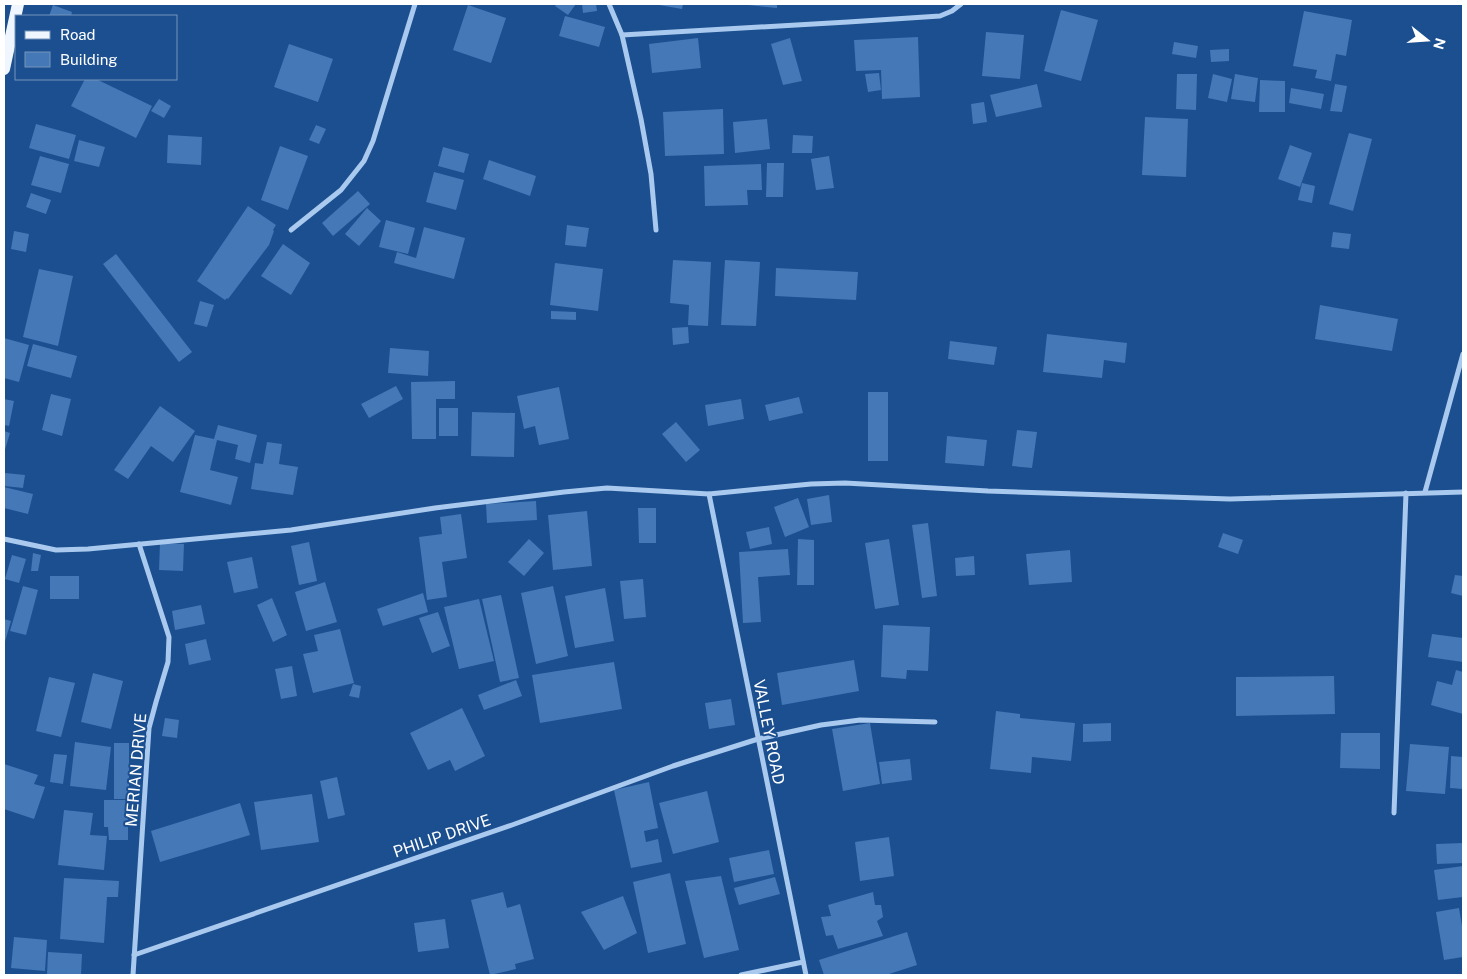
<svg xmlns="http://www.w3.org/2000/svg" width="1467" height="979" font-family="'Public Sans',sans-serif">
  <style>
    .building { fill: #4478b7 }
    .lines { fill: none; stroke-linecap: round; stroke-linejoin: round }
    .minor { stroke: #a9c9ee; stroke-width: 5 }
    .primary { stroke: #f0f6ff; stroke-width: 12 }
    .labels { text-anchor: middle; dominant-baseline: central; stroke-width: 4; stroke-linejoin: round; paint-order: stroke }
    .street-label { font-size: 16px; fill: #fff; stroke: #1b4f8f }
  </style>
  <rect width="100%" height="100%" fill="#1b4f8f"/>
  <g class="building">
    <path d="M557,4H576L568,15L555,6Z"/>
    <path d="M582,4H596L597,11L583,13Z"/>
    <path d="M659,4H683L682,9L659,5Z"/>
    <path d="M748,4H777V8L748,5Z"/>
    <path d="M53,5L72,12L71,16H49Z"/>
    <path d="M468,5L506,18L491,63L453,50Z"/>
    <path d="M1061,10L1098,20L1081,81L1044,71Z"/>
    <path d="M1304,11L1352,20L1346,56L1336,54L1331,81L1315,78L1317,70L1293,66Z"/>
    <path d="M565,16L605,27L599,47L559,36Z"/>
    <path d="M986,32L1024,35L1020,79L982,76Z"/>
    <path d="M918,37L920,97L882,99L881,70L856,71L854,40Z"/>
    <path d="M698,38L701,68L652,73L649,44Z"/>
    <path d="M790,38L802,81L783,85L771,44Z"/>
    <path d="M1174,42L1198,46L1196,58L1172,54Z"/>
    <path d="M289,44L333,59L318,102L274,87Z"/>
    <path d="M1229,49V61L1211,62L1210,50Z"/>
    <path d="M879,73L881,90L868,92L865,74Z"/>
    <path d="M1177,74H1197L1196,110L1176,109Z"/>
    <path d="M1213,74L1232,79L1227,102L1208,98Z"/>
    <path d="M1235,74L1258,78L1255,102L1231,99Z"/>
    <path d="M85,79H96L152,106L136,138L71,106Z"/>
    <path d="M1260,80L1285,81V112H1259Z"/>
    <path d="M1037,84L1042,107L996,117L990,95Z"/>
    <path d="M1335,84L1347,86L1342,112L1330,111Z"/>
    <path d="M1291,88L1324,94L1321,109L1289,103Z"/>
    <path d="M159,99L171,106L164,118L151,111Z"/>
    <path d="M984,102L987,122L973,124L971,104Z"/>
    <path d="M723,109L724,154L665,156L663,112Z"/>
    <path d="M1145,117L1188,119L1186,177L1142,175Z"/>
    <path d="M767,119L770,149L735,153L733,122Z"/>
    <path d="M36,124L76,135L69,159L29,148Z"/>
    <path d="M316,125L326,129L319,144L309,140Z"/>
    <path d="M1349,133L1372,139L1353,211L1329,204Z"/>
    <path d="M168,135L202,137L201,165L167,163Z"/>
    <path d="M793,135L813,136L812,153H792Z"/>
    <path d="M79,140L105,147L99,167L74,161Z"/>
    <path d="M1290,145L1312,153L1300,187L1278,179Z"/>
    <path d="M280,146L308,156L288,210L261,200Z"/>
    <path d="M443,147L469,154L464,173L438,166Z"/>
    <path d="M40,156L69,164L61,193L31,185Z"/>
    <path d="M829,156L834,188L816,190L811,159Z"/>
    <path d="M489,160L536,176L530,196L483,179Z"/>
    <path d="M767,163H784L783,197H766Z"/>
    <path d="M761,164L762,190H747L748,205L705,206L704,166Z"/>
    <path d="M434,172L464,180L456,210L426,202Z"/>
    <path d="M1302,183L1315,186L1312,203L1298,200Z"/>
    <path d="M358,191L370,204L333,236L322,223Z"/>
    <path d="M31,193L51,200L46,214L26,207Z"/>
    <path d="M248,206L276,225L273,230L274,231L269,245L228,299L227,298L225,300L197,281Z"/>
    <path d="M367,208L381,221L359,246L345,234Z"/>
    <path d="M386,220L415,228L408,254L379,247Z"/>
    <path d="M567,225L589,228L586,247L565,245Z"/>
    <path d="M424,227L465,238L454,279L394,263L397,252L416,258Z"/>
    <path d="M14,231L29,234L26,252L11,249Z"/>
    <path d="M1333,232L1351,234L1349,249L1331,247Z"/>
    <path d="M283,244L310,263L291,295L261,276Z"/>
    <path d="M116,254L192,352L179,362L103,264Z"/>
    <path d="M673,260L711,262L708,326L688,325L689,305L670,303Z"/>
    <path d="M725,260L760,262L756,326L721,325Z"/>
    <path d="M555,263L603,269L598,311L550,305Z"/>
    <path d="M776,268L858,272L856,300L775,296Z"/>
    <path d="M39,269L73,276L58,346L23,337Z"/>
    <path d="M200,301L214,305L207,327L194,324Z"/>
    <path d="M1320,305L1398,319L1392,351L1315,339Z"/>
    <path d="M551,311L576,312V320L551,319Z"/>
    <path d="M688,327L689,343L673,345L672,328Z"/>
    <path d="M1047,334L1127,343L1125,363L1104,360L1102,378L1043,372Z"/>
    <path d="M4,338L29,345L19,382L4,378Z"/>
    <path d="M950,341L997,347L994,365L948,359Z"/>
    <path d="M33,344L77,356L71,378L27,366Z"/>
    <path d="M390,348L429,351L428,376L388,373Z"/>
    <path d="M455,381V399H436V439H412L411,382Z"/>
    <path d="M396,386L403,399L369,418L361,404Z"/>
    <path d="M559,387L569,439L539,445L535,426L524,429L517,396Z"/>
    <rect x="868" y="392" width="20" height="69"/>
    <path d="M51,394L71,399L62,436L42,430Z"/>
    <path d="M799,397L803,413L769,421L765,405Z"/>
    <path d="M4,399L14,401L9,426L4,425Z"/>
    <path d="M741,399L744,419L708,426L705,405Z"/>
    <path d="M160,406L195,431L173,462L151,446L128,479L114,470Z"/>
    <rect x="439" y="408" width="19" height="28"/>
    <path d="M472,412L515,413L514,457L471,456Z"/>
    <path d="M676,422L700,450L686,462L662,434Z"/>
    <path d="M218,425L257,435L250,463L235,459L238,445L217,440L210,470L238,477L231,505L180,492L195,435L214,439Z"/>
    <path d="M1017,430L1037,432L1032,468L1012,466Z"/>
    <path d="M4,431L10,433L4,453Z"/>
    <path d="M947,436L987,440L984,466L945,463Z"/>
    <path d="M267,442L282,444L279,464L298,467L293,495L251,489L255,463L263,464Z"/>
    <path d="M5,473L25,475L23,488L4,486Z"/>
    <path d="M4,487L33,494L28,514L4,508Z"/>
    <path d="M829,495L832,522L811,525L807,499Z"/>
    <path d="M798,498L809,527L785,537L774,507Z"/>
    <path d="M536,501L537,520L487,523L486,504Z"/>
    <path d="M638,508H656V543H639Z"/>
    <path d="M587,511L592,566L553,570L548,515Z"/>
    <path d="M461,514L467,558L442,562L447,597L427,600L419,537L442,534L440,517Z"/>
    <path d="M928,523L937,596L922,598L912,525Z"/>
    <path d="M769,527L772,544L750,549L746,532Z"/>
    <path d="M1223,533L1243,540L1238,554L1218,547Z"/>
    <path d="M529,539L544,553L524,576L508,562Z"/>
    <path d="M798,539L814,540V585H797Z"/>
    <path d="M889,539L899,605L875,609L865,543Z"/>
    <path d="M309,542L317,581L299,585L291,546Z"/>
    <path d="M160,543L184,544L183,571L159,570Z"/>
    <path d="M788,549L790,575L758,577L761,622L743,623L739,552Z"/>
    <path d="M1070,550L1072,582L1029,585L1026,554Z"/>
    <path d="M33,553L41,555L38,571H31Z"/>
    <path d="M12,555L26,559L19,583L5,579Z"/>
    <path d="M974,556L975,575L956,576L955,558Z"/>
    <path d="M252,557L258,588L234,593L227,562Z"/>
    <path d="M1455,575L1463,576V596L1451,593Z"/>
    <rect x="50" y="576" width="29" height="23"/>
    <path d="M643,579L646,617L624,619L620,581Z"/>
    <path d="M325,582L337,622L306,631L295,592Z"/>
    <path d="M23,586L38,590L26,635L10,631Z"/>
    <path d="M553,586L568,656L536,664L521,593Z"/>
    <path d="M605,588L614,641L575,648L565,596Z"/>
    <path d="M423,593L428,612L383,626L377,609Z"/>
    <path d="M501,595L519,678L500,682L482,599Z"/>
    <path d="M272,598L287,635L273,642L257,605Z"/>
    <path d="M479,599L494,661L459,669L444,607Z"/>
    <path d="M201,605L205,624L175,630L172,611Z"/>
    <path d="M438,612L450,646L432,653L419,618Z"/>
    <path d="M4,619L11,621L4,645Z"/>
    <path d="M883,625L930,627L928,671L907,670L906,679L881,677Z"/>
    <path d="M340,629L354,683L313,693L303,654L318,651L314,635Z"/>
    <path d="M1432,634L1463,638V662L1428,657Z"/>
    <path d="M206,639L211,660L189,665L185,644Z"/>
    <path d="M854,660L859,691L782,705L777,673Z"/>
    <path d="M614,662L622,709L540,723L532,675Z"/>
    <path d="M292,666L297,696L281,699L275,669Z"/>
    <path d="M1456,670L1463,672V714L1431,705L1437,681L1452,685Z"/>
    <path d="M93,673L123,681L111,729L81,722Z"/>
    <path d="M1334,676L1335,714L1236,716V677Z"/>
    <path d="M49,677L75,683L61,737L36,731Z"/>
    <path d="M516,680L522,696L484,710L478,695Z"/>
    <path d="M353,684L361,686L359,698L349,696Z"/>
    <path d="M731,699L735,725L709,729L705,703Z"/>
    <path d="M462,708L485,756L455,771L450,760L428,770L410,733Z"/>
    <path d="M996,711L1020,714V718L1075,723L1071,761L1032,757L1031,773L990,769Z"/>
    <path d="M165,718L179,720L177,738L162,736Z"/>
    <path d="M870,723L880,784L843,791L832,729Z"/>
    <path d="M1111,723V741L1083,742V724Z"/>
    <path d="M1341,733H1380V769L1340,768Z"/>
    <path d="M75,742L111,747L106,790L70,786Z"/>
    <rect x="114" y="743" width="15" height="56"/>
    <path d="M1410,744L1449,747L1445,794L1406,791Z"/>
    <path d="M54,754L67,755L63,784L50,782Z"/>
    <path d="M1451,756L1463,757V789L1450,788Z"/>
    <path d="M910,759L912,780L882,784L879,762Z"/>
    <path d="M4,764L38,775L34,784L45,787L34,819L4,809Z"/>
    <path d="M337,777L345,815L328,819L320,781Z"/>
    <path d="M649,782L658,828L644,831L646,842L658,839L662,862L631,868L614,790Z"/>
    <path d="M707,791L719,842L673,854L659,803Z"/>
    <path d="M312,794L319,842L261,850L254,802Z"/>
    <path d="M104,800H128V840H109L108,827H104Z"/>
    <path d="M240,803L250,835L160,862L151,831Z"/>
    <path d="M64,810L93,813L90,835L107,836L104,870L58,865Z"/>
    <path d="M889,837L894,876L860,881L855,842Z"/>
    <path d="M1463,843V863L1437,864L1436,844Z"/>
    <path d="M769,850L774,874L734,882L729,858Z"/>
    <path d="M1463,866V897L1438,900L1434,870Z"/>
    <path d="M670,873L686,944L648,953L633,882Z"/>
    <path d="M721,876L739,950L704,958L685,881Z"/>
    <path d="M775,877L780,894L739,905L734,888Z"/>
    <path d="M64,878L119,881L118,897H107L104,943L60,939Z"/>
    <path d="M503,892L507,908L520,904L534,959L515,964L516,969L490,975L471,900Z"/>
    <path d="M873,892L875,905H881L883,917L877,921L883,936L838,949L833,935L826,936L821,917L831,916L828,905Z"/>
    <path d="M623,896L637,933L604,950L581,912Z"/>
    <path d="M1459,908L1462,926H1463V957L1444,960L1436,912Z"/>
    <path d="M445,919L449,948L418,952L414,923Z"/>
    <path d="M907,932L917,965L886,975H824L819,960Z"/>
    <path d="M14,937L47,940L45,971L11,968Z"/>
    <path d="M48,952L82,954L81,975H47Z"/>
  </g>
  <g class="lines">
    <g class="minor">
      <path d="M609,4L622,35L641,119L651,174L656,230"/>
      <path d="M622,35L848,22L940,16L952,11L961,4"/>
      <path d="M291,230L341,190L364,161L373,141L415,4"/>
      <path d="M1425,492L1463,354"/>
      <path d="M709,494L806,975"/>
      <path d="M4,539L56,550L88,549L291,530L435,508L564,492L607,488L709,494L811,484L845,483L988,491L1230,499L1463,492"/>
      <path d="M1394,813L1406,493"/>
      <path d="M134,955L512,825L673,766L758,739L821,725L860,720L935,722"/>
      <path d="M133,975L149,728L156,702L168,662L169,637L139,544"/>
      <path d="M741,975L803,962"/>
    </g>
    <path class="primary" d="M4,69L18,4"/>
  </g>
  <g class="labels">
    <g class="street-label">
      <text transform="translate(769 732) rotate(79)">VALLEY ROAD</text>
      <text transform="translate(136 770) rotate(-85)">MERIAN DRIVE</text>
      <text transform="translate(442 836) rotate(-19)">PHILIP DRIVE</text>
    </g>
  </g>
  <rect width="1467" height="979" fill="none" stroke="#ffffff" stroke-width="10"/>
  <rect x="15" y="15" width="162" height="65" fill="#1b4f8f" stroke="#7695bc"/>
  <rect x="25" y="31" width="25" height="8" fill="#f0f6ff" stroke="#7695bc"/>
  <text x="60" y="40" font-size="15" fill="#ffffff">Road</text>
  <rect x="25" y="52" width="25" height="15" fill="#4478b7" stroke="#7695bc"/>
  <text x="60" y="65" font-size="15" fill="#ffffff">Building</text>
  <g transform="translate(1427 40) rotate(107)" stroke="#1b4f8f" stroke-width="4" paint-order="stroke">
  <path d="M0-4L9 19L0 12L-9 19Z" fill="#ffffff"/>
  <text y="-8" font-size="14" font-weight="bold" text-anchor="middle" fill="#ffffff">N</text>
  </g>
</svg>
